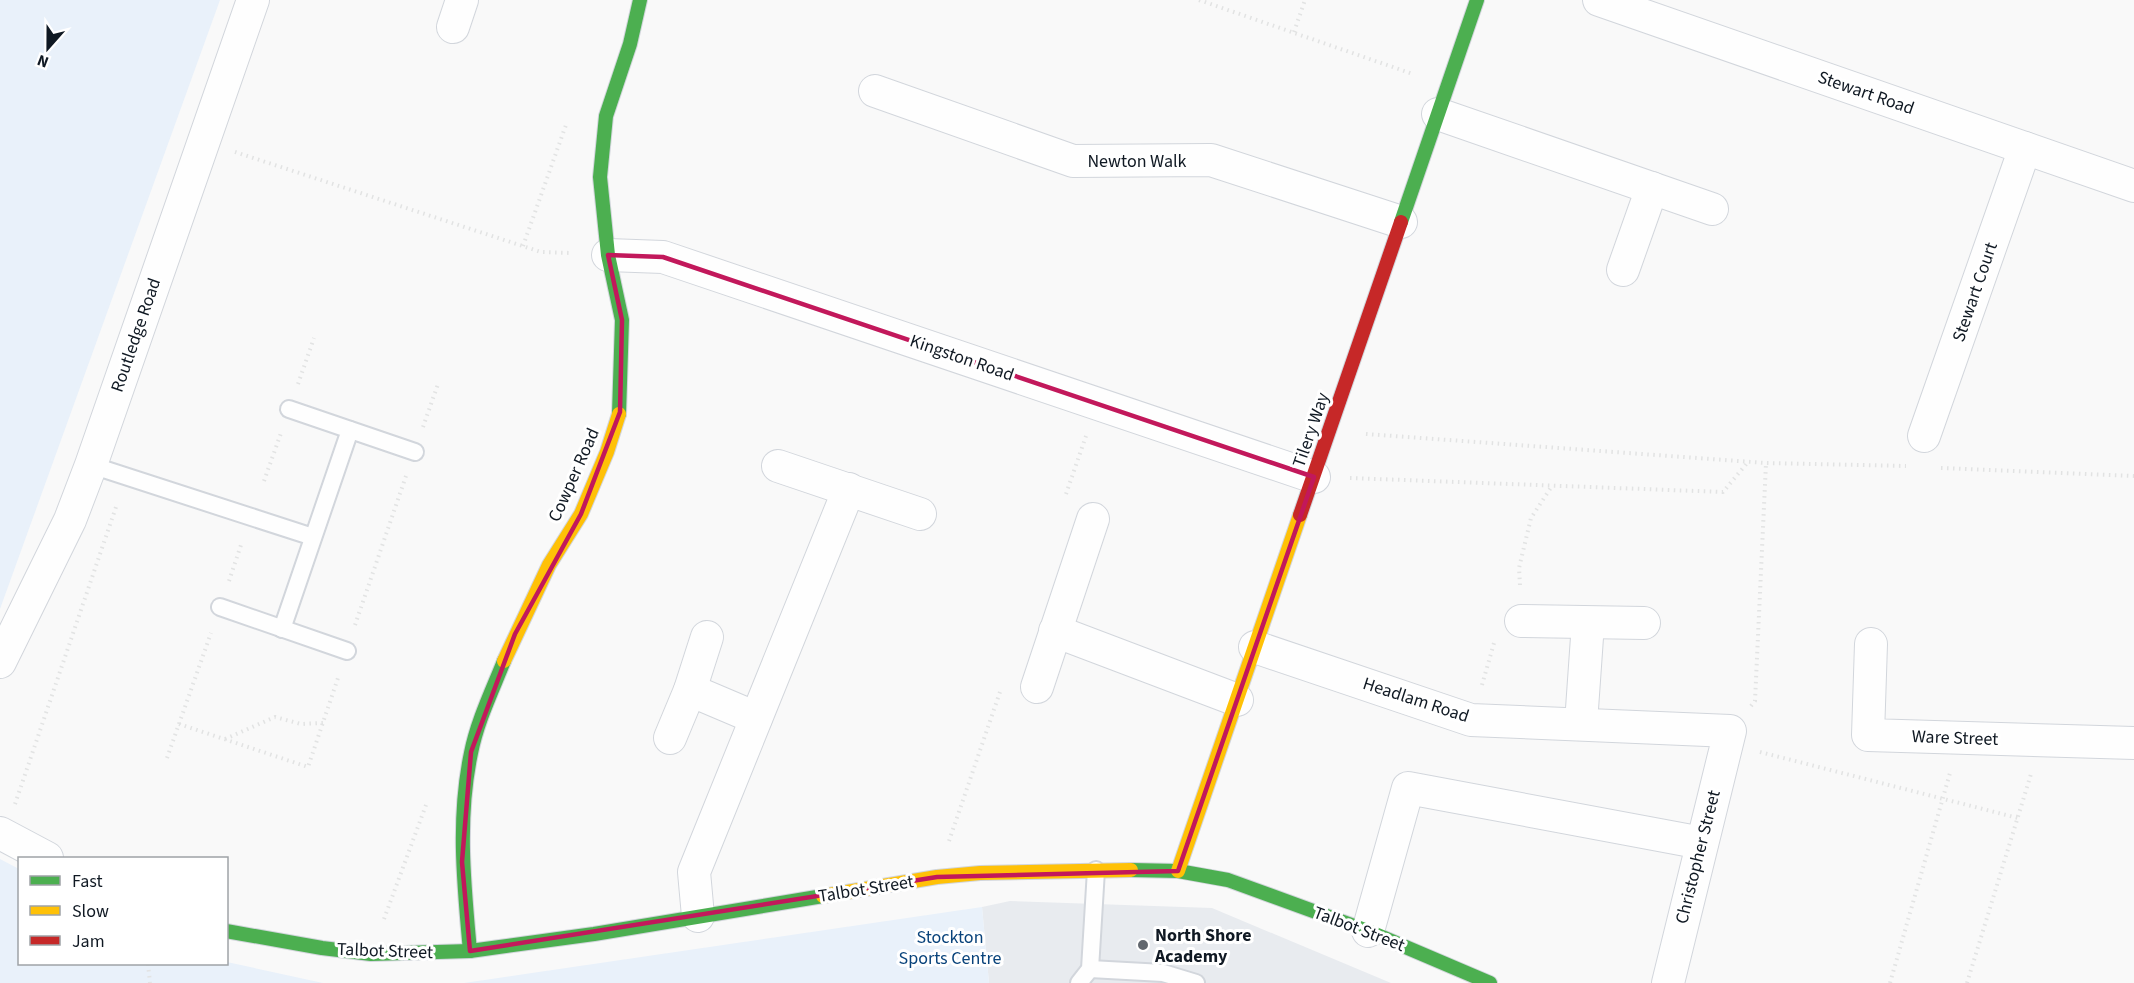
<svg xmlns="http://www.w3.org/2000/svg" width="2134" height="983" font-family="'Source Sans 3',sans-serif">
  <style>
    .built { fill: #e8ebef }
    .green { fill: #e9f1fa }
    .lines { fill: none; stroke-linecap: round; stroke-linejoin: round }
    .lane-casing { stroke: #d2d6dc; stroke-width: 20 }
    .street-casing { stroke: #d2d6dc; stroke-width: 34 }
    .fast-casing { stroke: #d2d6dc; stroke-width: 16 }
    .slow-casing { stroke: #d2d6dc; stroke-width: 16 }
    .jam-casing { stroke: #d2d6dc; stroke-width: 16 }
    .path { stroke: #e2e3e3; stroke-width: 4; stroke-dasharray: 1.5 4.5; stroke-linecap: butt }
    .lane { stroke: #fefefe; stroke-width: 16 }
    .street { stroke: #fefefe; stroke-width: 32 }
    .fast { stroke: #4caf50; stroke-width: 14 }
    .slow { stroke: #ffc107; stroke-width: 14 }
    .jam { stroke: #c62828; stroke-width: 14 }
    .marked { fill: none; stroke: #c2185b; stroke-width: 4.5; stroke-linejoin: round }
    .poi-dot { fill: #62676e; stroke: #fff; stroke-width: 2 }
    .labels { text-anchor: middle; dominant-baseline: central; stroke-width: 6; stroke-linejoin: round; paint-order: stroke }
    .street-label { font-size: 18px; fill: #101923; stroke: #fff }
    .poi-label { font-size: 18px; font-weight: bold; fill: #101923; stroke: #fff; text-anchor: start }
    .park-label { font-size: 18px; fill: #09437b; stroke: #fff }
  </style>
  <rect width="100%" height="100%" fill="#f9f9f9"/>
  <path class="built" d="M1010,901L1212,908L1391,983H989L982,907Z"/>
  <g class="green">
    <path d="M0,0H220L0,609Z"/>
    <path d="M0,859L19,869L20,964L227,962L323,983H0Z"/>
    <path d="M982,907L989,983H464Z"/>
  </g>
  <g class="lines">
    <g class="lane-casing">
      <g id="lane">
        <path d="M289,409L415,452"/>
        <path d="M91,465L313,537"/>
        <path d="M220,607L347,651"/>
        <path d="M282,629L350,430"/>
        <path d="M1090,969L1163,973L1196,983"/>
        <path d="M1079,983L1090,969L1096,870"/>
      </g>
    </g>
    <g class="street-casing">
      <g id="street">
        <path d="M1599,0L2134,186"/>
        <path d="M453,27L462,0"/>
        <path d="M875,91L1073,161L1211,160L1401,222"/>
        <path d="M1438,114L1712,209"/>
        <path d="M608,255L663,257L1314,477"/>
        <path d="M1623,270L1652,188"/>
        <path d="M1924,436L2025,148"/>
        <path d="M778,466L920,514"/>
        <path d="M1521,621L1644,623"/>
        <path d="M1055,631L1237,700"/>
        <path d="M1871,644L1868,735L2134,743"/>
        <path d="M1255,647L1471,720L1730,731L1668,983"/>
        <path d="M0,662L70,520L91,465L253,0"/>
        <path d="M1037,687L1093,519"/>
        <path d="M690,690L756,718"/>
        <path d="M1581,723L1588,623"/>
        <path d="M670,738L690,690L707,637"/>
        <path d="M0,833L47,858"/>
        <path d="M698,916L694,872L849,489"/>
        <path d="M1368,931L1408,788L1702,843"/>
      </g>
    </g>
    <g class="fast-casing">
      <g id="fast">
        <path d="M1401,222L1477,0"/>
        <path d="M619,414L622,320L608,255L600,177L606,116L630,44L640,0"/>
        <path d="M1131,870L1178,871L1228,880L1368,931L1490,983"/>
        <path d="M226,931L322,948L371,954L470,951L594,934L823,896"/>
        <path d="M470,951C464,885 457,819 471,753C477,722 492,691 504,661"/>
      </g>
    </g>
    <g class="slow-casing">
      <g id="slow">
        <path d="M504,661L549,565L581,514L607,452L619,414"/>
        <path d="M1178,871L1300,515"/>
        <path d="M823,896L937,877L980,873L1131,870"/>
      </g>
    </g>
    <g class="jam-casing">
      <path id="jam" d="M1300,515L1401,222"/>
    </g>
    <g class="path">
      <path d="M1199,0L1413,74"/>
      <path d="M1294,32L1305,0"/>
      <path d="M235,152L541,252L572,253"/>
      <path d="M523,246L567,122"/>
      <path d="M298,384L314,338"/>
      <path d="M423,427L438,384"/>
      <path d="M1366,434L1766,463L1906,466"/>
      <path d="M1941,468L2134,476"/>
      <path d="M1350,478L1723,492L1748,462"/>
      <path d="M264,481L281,433"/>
      <path d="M1066,494L1086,436"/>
      <path d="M229,581L242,542"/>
      <path d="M1520,585L1519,568L1531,518L1552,486"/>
      <path d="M355,625L406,476"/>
      <path d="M1482,685L1494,643"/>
      <path d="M1751,706L1755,701L1766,463"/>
      <path d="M179,724L308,767L339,675"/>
      <path d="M225,739L275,717L301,724L323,723"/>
      <path d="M1760,752L2018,818"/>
      <path d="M167,758L211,633"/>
      <path d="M15,804L117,504"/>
      <path d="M949,841L1001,689"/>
      <path d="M384,919L426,805"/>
      <path d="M148,964L150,983"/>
      <path d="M1890,983L1950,773"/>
      <path d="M1967,983L2031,774"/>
    </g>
    <use href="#lane" class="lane"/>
    <use href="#street" class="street"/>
    <use href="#fast" class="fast"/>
    <use href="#slow" class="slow"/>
    <use href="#jam" class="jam"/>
  </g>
  <path class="marked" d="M608,255L663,257L1314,477L1178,871L937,877L470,951L462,862L471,752L515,634L581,514L620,412L622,320Z"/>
  <circle class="poi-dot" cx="1143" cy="945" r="6"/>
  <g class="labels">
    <g class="street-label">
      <text transform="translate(1866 93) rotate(19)">Stewart Road</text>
      <text x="1137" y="161">Newton Walk</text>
      <text transform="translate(1975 292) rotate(-71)">Stewart Court</text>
      <text transform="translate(136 335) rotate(-71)">Routledge Road</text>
      <text transform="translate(962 358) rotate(19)">Kingston Road</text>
      <text transform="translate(1311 430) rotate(-71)">Tilery Way</text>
      <text transform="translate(574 475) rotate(-66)">Cowper Road</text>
      <text transform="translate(1416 700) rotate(18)">Headlam Road</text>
      <text transform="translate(1955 738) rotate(2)">Ware Street</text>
      <text transform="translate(1698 857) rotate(-76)">Christopher Street</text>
      <text transform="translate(866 889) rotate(-9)">Talbot Street</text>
      <text transform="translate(1359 929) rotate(21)">Talbot Street</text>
      <text transform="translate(385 951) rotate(2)">Talbot Street</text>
    </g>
    <g class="poi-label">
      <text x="1155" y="935">North Shore<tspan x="1155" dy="21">Academy</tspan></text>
    </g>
    <g class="park-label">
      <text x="950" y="937">Stockton<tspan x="950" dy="21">Sports Centre</tspan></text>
    </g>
  </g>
  <rect x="18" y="857" width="210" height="108" fill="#ffffff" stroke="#9fa3a7" stroke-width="1.5"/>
  <rect x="30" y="876" width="30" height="9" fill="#4caf50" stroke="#9fa3a7" stroke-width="1.5"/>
  <text x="72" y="887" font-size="18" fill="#101923">Fast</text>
  <rect x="30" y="906" width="30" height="9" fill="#ffc107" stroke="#9fa3a7" stroke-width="1.5"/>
  <text x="72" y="917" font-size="18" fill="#101923">Slow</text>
  <rect x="30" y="936" width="30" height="9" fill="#c62828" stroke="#9fa3a7" stroke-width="1.5"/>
  <text x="72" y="947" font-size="18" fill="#101923">Jam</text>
  <g transform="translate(48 48) rotate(201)" stroke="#ffffff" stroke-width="4.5" paint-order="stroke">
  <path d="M0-4.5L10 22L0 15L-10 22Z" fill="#101923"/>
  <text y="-9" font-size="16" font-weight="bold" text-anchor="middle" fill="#101923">N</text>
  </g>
</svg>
